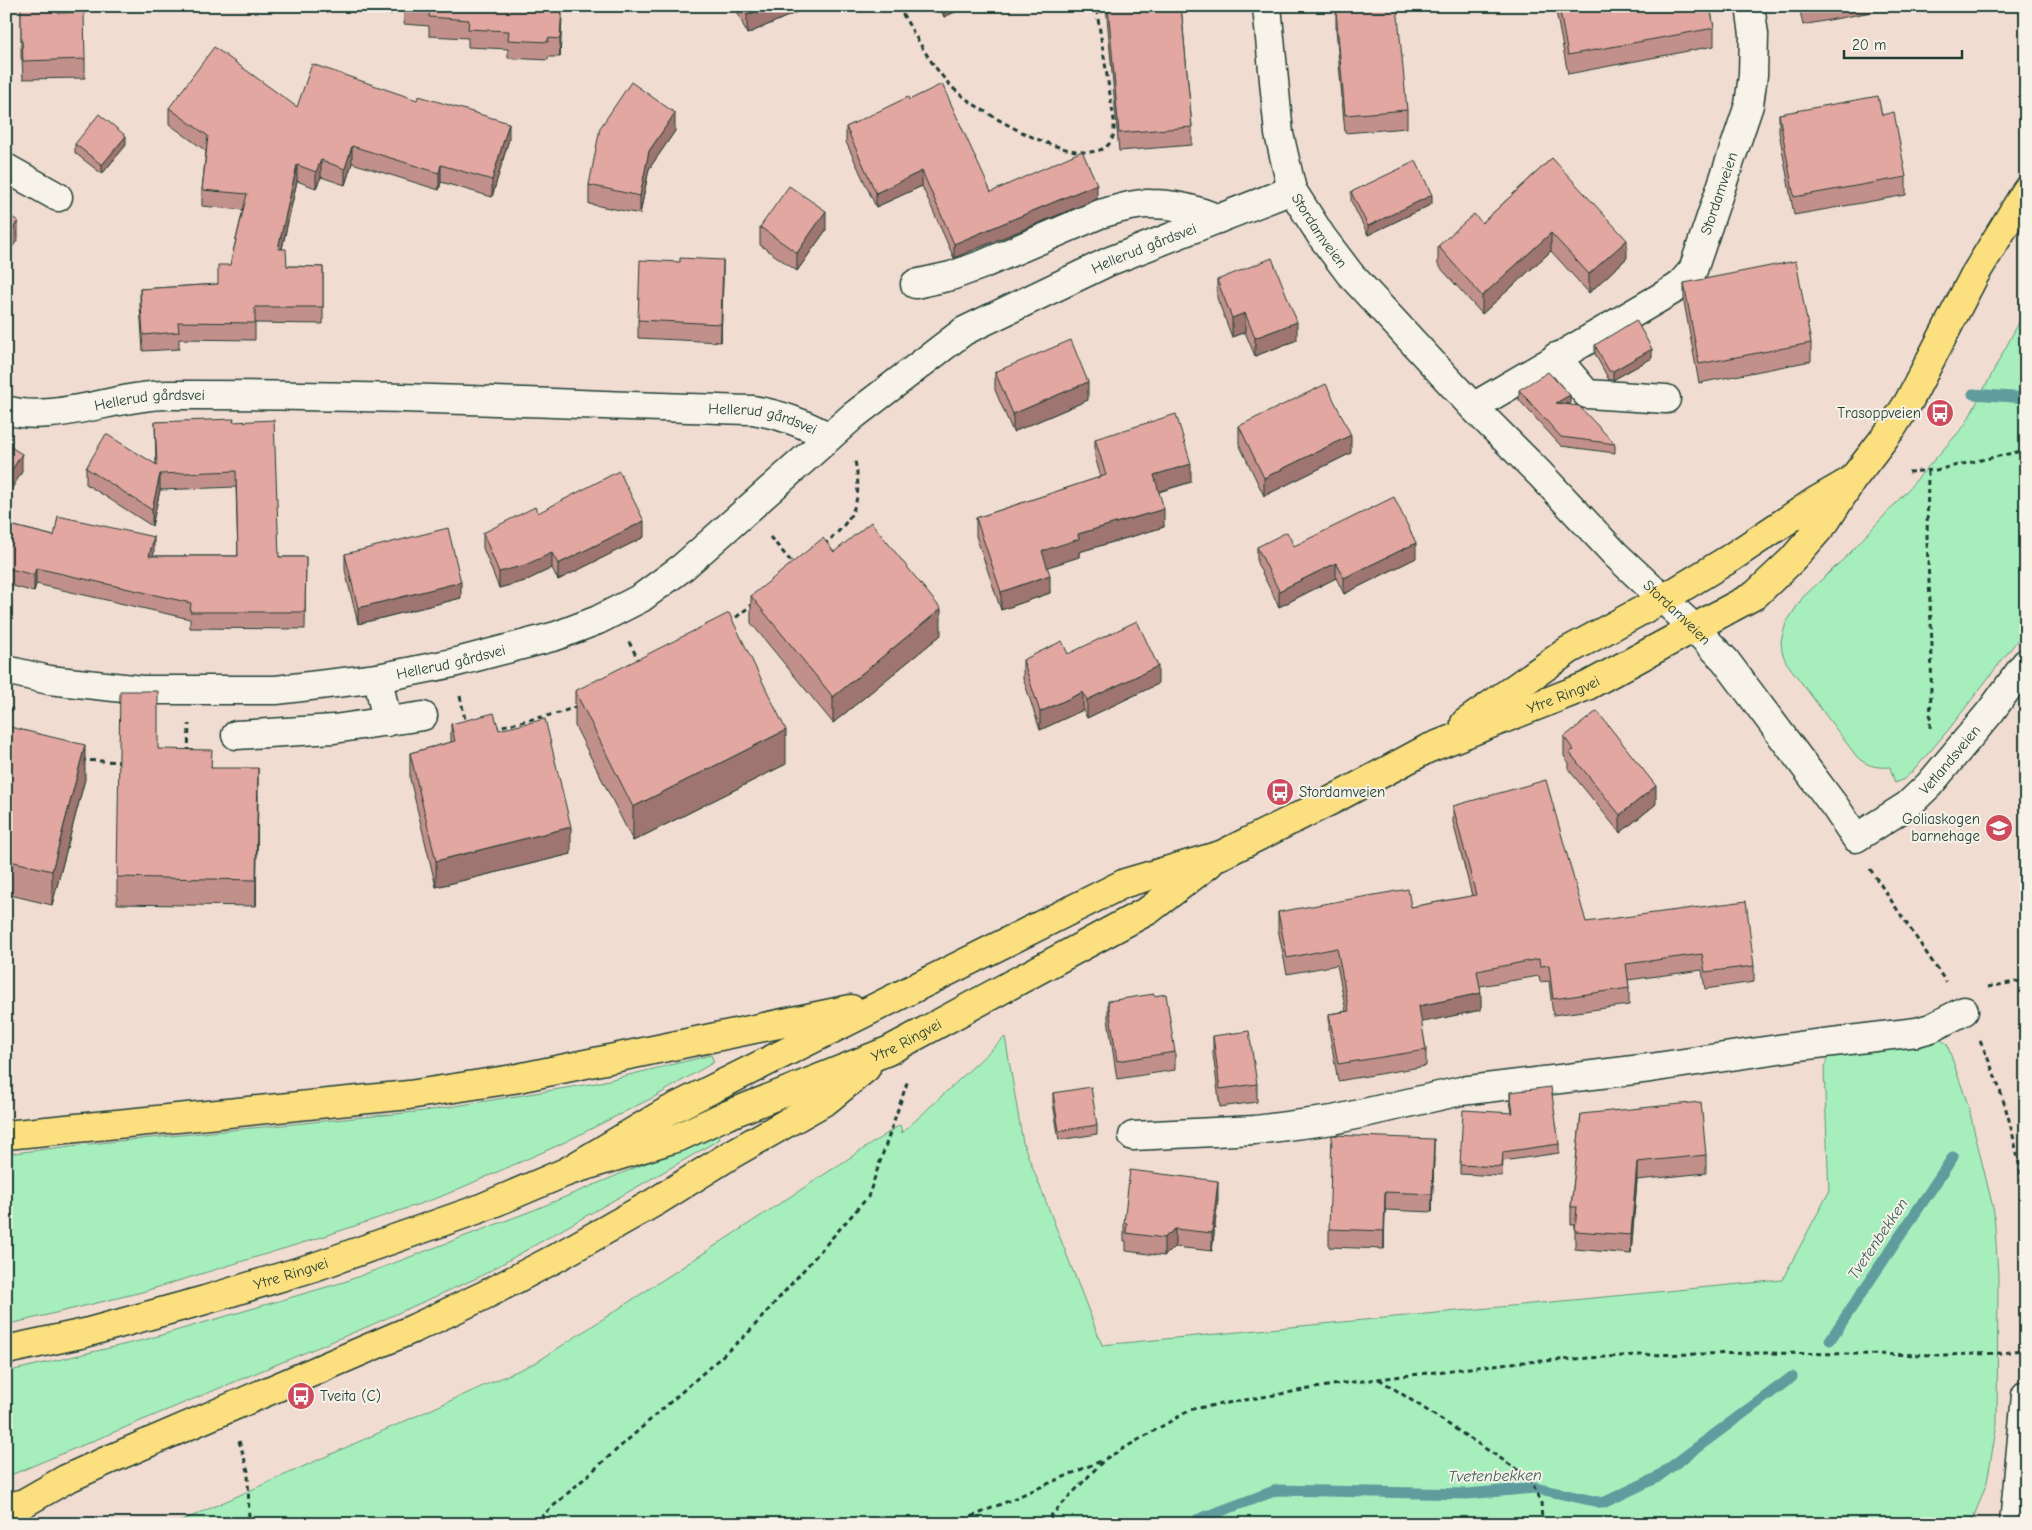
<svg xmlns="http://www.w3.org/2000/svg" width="2032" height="1530" font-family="'Comic Neue',sans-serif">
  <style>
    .green { fill: #a6efbd; stroke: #629678 }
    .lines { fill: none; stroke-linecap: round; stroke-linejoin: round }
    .stream { stroke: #609c9e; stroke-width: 11 }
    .minor-casing { stroke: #1f3d34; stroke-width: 31 }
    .major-casing { stroke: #1f3d34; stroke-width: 31 }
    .path { stroke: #1f3d34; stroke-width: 3; stroke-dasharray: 5 4; stroke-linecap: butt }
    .minor { stroke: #f7f3e8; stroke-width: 28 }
    .major { stroke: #fce080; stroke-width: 28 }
    .wall { fill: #c2908a; stroke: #1f3d34 }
    .shaded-wall { fill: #9e7570; stroke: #1f3d34 }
    .building { fill: #e2a7a0; stroke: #1f3d34 }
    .labels { text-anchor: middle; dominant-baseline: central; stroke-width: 4; stroke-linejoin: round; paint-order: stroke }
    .street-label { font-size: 15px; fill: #1f3d34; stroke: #f7f3e8 }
    .poi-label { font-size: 15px; fill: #1f3d34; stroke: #f7f3e8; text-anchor: end }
    .water-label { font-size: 16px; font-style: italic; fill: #355d57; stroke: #f7f3e8 }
  </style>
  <rect width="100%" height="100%" fill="#f1dcd2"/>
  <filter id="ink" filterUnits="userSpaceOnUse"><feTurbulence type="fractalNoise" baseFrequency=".02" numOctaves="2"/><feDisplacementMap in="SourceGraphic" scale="10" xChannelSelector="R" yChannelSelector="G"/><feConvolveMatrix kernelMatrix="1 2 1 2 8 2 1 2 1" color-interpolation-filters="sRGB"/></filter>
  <g filter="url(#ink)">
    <g class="green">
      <path d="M2026,309V629L1949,729L1915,769L1904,779L1895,783L1890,767C1876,768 1867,766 1857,757L1786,662L1782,652L1781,641L1786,623L1803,597L1847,556L1896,503L1965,425Z"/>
      <path d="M1005,1037L1023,1143L1102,1345L1782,1280L1829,1192L1824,1068L1829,1054L1938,1038L1947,1044L1968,1105L1994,1212L1998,1275L1997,1424L1987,1482L1971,1524H175L537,1362L900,1125L902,1133Z"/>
      <path d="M711,1055L714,1062L656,1096L559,1145L440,1197L325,1236L142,1292L6,1325V1154L79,1145L425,1111L596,1083Z"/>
      <path d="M718,1133L720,1139L686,1159L479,1277L369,1326L6,1477V1372L144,1340L344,1282L534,1210Z"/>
    </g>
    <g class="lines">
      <g class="stream">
        <path d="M1973,394L2026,398"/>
        <path d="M1830,1340L1953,1157"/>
        <path d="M1194,1524L1197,1520L1277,1490L1467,1494L1535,1488L1603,1503L1656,1478L1792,1377"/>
      </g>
      <g class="minor-casing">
        <g id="minor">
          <path id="s1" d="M1267,6L1279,134L1292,190L1322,237L1350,274L1473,407L1540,474L1616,555L1693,627L1725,660L1836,808L1856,838L1908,805L1929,785L1991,711L2026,663"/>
          <path d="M6,168L58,197"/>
          <path d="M915,284L951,276L981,265L1100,214C1115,210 1133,203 1150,204C1173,204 1198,210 1218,219"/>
          <path d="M1556,357L1587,394L1666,399"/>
          <path id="s2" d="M1473,407L1678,287L1693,270L1749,105L1753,75L1754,34L1750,6"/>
          <path id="s3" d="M6,410C52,424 118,395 167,395C362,394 558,404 753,410C782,415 803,423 829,437"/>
          <path id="s4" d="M6,670L49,680L142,690H276L378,678L453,663L556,636L598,620L641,598L683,567L853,416L964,331L1110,261L1292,190"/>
          <path d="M378,678L387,722"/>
          <path d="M236,735L334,729L423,716"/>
          <path d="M1133,1136L1255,1130L1333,1120L1461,1091L1650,1068L1799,1046L1917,1032L1931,1028L1964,1011"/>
          <path d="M2014,1524L2026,1395"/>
        </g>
      </g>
      <g class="major-casing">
        <g id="major">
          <path d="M1465,723L1569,650L1663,599L1729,559L1816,501L1849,482"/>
          <path d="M6,1135L409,1095L513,1079L851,1009"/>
          <path id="s5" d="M566,1172L666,1112L1125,883L1221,855L1336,798L1427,749L1587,686L1755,595L1792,560L1826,521L1852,480L1892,428L1909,401L1974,276L2026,191"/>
          <path id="s6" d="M6,1350L85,1333L205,1300L314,1267L479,1209L566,1172L679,1137L720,1118L888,1051L1149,910L1209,864"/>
          <path d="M6,1508L24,1503L66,1479L106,1461L415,1328L487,1294L554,1259L655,1202L732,1154L827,1100L866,1068"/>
        </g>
      </g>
      <g class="path">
        <path d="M898,6C914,33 929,63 951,86C973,109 1080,173 1108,145C1115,139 1114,128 1114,120L1096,6"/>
        <path d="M1928,471L1927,541L1932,643L1930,730"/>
        <path d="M1908,472L1936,470L2026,450"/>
        <path d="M770,537L795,566"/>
        <path d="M824,545C854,519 863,502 855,461"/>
        <path d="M729,623L754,603"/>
        <path d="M629,642L640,663"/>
        <path d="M460,696L466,724"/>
        <path d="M494,728L559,713L578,706"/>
        <path d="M6,730L12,706"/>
        <path d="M188,753L189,724"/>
        <path d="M81,760L122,762"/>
        <path d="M1870,869L1946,982"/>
        <path d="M1988,987L2026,980"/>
        <path d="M1980,1041C2006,1096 2020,1154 2026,1214"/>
        <path d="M1379,1379L1529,1477L1541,1501L1542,1524"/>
        <path d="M239,1441L248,1471L249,1524"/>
        <path d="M533,1524L747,1334L868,1197L908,1080"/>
        <path d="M955,1524L1103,1460"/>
        <path d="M1043,1524L1105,1459L1192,1409L1345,1383L1510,1363L1638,1355L1761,1353L1946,1355L2004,1353L2026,1349"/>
      </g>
      <use href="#minor" class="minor"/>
      <use href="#major" class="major"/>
    </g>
    <g class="wall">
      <path d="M21,6L58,13L85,59V78L23,79L22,59H21Z"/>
      <path d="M350,6H392V14L350,12Z"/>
      <path d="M404,6H562L560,57H548V60L508,58V49L468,47V38L429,36V26L404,24Z"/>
      <path d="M735,6H811L747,34Z"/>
      <path d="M939,6H968L944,17Z"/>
      <path d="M1106,6H1181L1192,127V145L1119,151Z"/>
      <path d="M1555,6H1710L1714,28V46L1568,74Z"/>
      <path d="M1799,6H1903L1803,25Z"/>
      <path d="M1336,11L1407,110V128L1345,133L1336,29Z"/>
      <path d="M909,100L991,192L1097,199L954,258L922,186L876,207L846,142V127Z"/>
      <path d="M297,107L509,139L492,197L441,182L439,190L352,163L345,185L321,177L316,188L297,181L282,249L287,266L323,267V324L255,323V340L179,339V349L143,351L140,306V289L218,284L230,265L243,210L202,206V190L206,151L169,124V108Z"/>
      <path d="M1779,114L1882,115L1906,177V195L1794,215L1779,132Z"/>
      <path d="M675,131L649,169L640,214L589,204V185Z"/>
      <path d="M75,144L126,145L102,174L75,153Z"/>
      <path d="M1552,158L1627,258L1589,293L1551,251L1482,314L1438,265V246L1482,223Z"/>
      <path d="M1351,192L1432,204L1368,235L1351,201Z"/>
      <path d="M760,227L826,230L797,271L760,245Z"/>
      <path d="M723,278L721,342L638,338V320Z"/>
      <path d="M1217,280L1297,340L1255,356L1245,332L1232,337L1217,298Z"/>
      <path d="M1684,283L1811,343V361L1699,383L1684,302Z"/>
      <path d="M1595,345L1652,358L1613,380H1609L1595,354Z"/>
      <path d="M995,372L1088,400L1013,432L995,390Z"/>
      <path d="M1519,390L1570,404L1615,444V453L1561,446L1519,400Z"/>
      <path d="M155,422H234L279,557H306L305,629L190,628V619L36,584L34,592L6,584V524L54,536L154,553L153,556H238L236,487L160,490L152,526L86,484V468L156,464Z"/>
      <path d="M1239,426L1351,453L1264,496L1239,444Z"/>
      <path d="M1095,439L1191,482L1159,492L1164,527L1079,552V557L1047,567L1050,593L1001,610L976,536V518L1101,477L1095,457Z"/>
      <path d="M538,513L644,537L558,580L552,568L525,581L499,588L483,548V533Z"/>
      <path d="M1294,546L1416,558L1344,594L1336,578L1279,607L1257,563V547Z"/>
      <path d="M834,552L941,635L833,723L751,623V596Z"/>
      <path d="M345,554L461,598L358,624L345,570Z"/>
      <path d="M1068,654L1158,684L1087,718L1083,710L1040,730L1023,678V660Z"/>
      <path d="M575,691L786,764L633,841L575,726Z"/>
      <path d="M451,724L499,730L571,854L436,887L410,779V753L451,742Z"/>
      <path d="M6,726L85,779L52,905L6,894Z"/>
      <path d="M1564,737L1656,804L1620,833L1569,770V763L1564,756Z"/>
      <path d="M158,749L212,768L258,795L256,906L117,904V877Z"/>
      <path d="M1453,806L1586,922L1754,966V982L1705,989L1702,970L1628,980L1629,988V1005L1553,1015L1549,981L1540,982L1539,976L1480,986L1481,1010L1421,1022L1426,1050V1066L1338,1081L1329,1030V1014L1346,1011L1337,965L1287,974L1278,929V912L1411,907L1472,896L1453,822Z"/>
      <path d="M1108,1001L1175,1052V1070L1117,1079L1108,1019Z"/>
      <path d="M1213,1036L1257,1084V1102L1220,1107L1213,1054Z"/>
      <path d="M1510,1092L1559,1144V1153L1503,1161L1502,1176L1460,1174V1165L1512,1113L1510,1101Z"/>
      <path d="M1053,1093L1097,1125V1134L1059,1140L1053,1103Z"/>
      <path d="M1581,1114L1706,1155V1173L1637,1180L1631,1254L1575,1249V1225H1571V1207Z"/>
      <path d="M1434,1157L1432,1212L1385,1210L1384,1249L1329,1247V1229Z"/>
      <path d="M1218,1199L1212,1251L1175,1247L1164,1256L1126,1251V1241H1124V1223Z"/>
    </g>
    <g class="shaded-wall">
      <path d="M562,6V18L560,57V39Z"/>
      <path d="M768,6H811L747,34V15Z"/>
      <path d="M944,6H968L944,17Z"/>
      <path d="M675,113V131L649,169L640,214V196L649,151Z"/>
      <path d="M509,123V139L492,197V180Z"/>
      <path d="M126,136V145L102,174V165Z"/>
      <path d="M352,146V163L345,185V169Z"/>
      <path d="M321,160V177L316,188V172Z"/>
      <path d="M297,165V181L278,266V249Z"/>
      <path d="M441,165V182L439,190V173Z"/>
      <path d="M922,171V186L876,207V193Z"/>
      <path d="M1097,184V199L954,258V244Z"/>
      <path d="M1432,195V204L1368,235V226Z"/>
      <path d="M826,211V230L797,271V253Z"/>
      <path d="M18,221V239L6,257V239Z"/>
      <path d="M1551,233V251L1482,314V296Z"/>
      <path d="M1627,240V258L1589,293V274Z"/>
      <path d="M723,260V278L721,342V324Z"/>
      <path d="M1245,313V332L1232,337V318Z"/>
      <path d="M1297,322V340L1255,356V338Z"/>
      <path d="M1652,349V358L1613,380V371Z"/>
      <path d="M1088,382V400L1013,432V414Z"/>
      <path d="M1570,395V404L1556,403Z"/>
      <path d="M1351,435V453L1264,496V478Z"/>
      <path d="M22,454V472L6,498V479Z"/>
      <path d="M1191,464V482L1154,493V475Z"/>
      <path d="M160,474V490L152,526V510Z"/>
      <path d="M1164,509V527L1079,552V557L1042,569V551L1078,534Z"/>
      <path d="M644,521V537L558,580V564Z"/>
      <path d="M154,537V553L149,572V556Z"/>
      <path d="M1416,543V558L1344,594V578Z"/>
      <path d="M552,553V568L525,581L499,588V572Z"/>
      <path d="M1336,563V578L1279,607V591Z"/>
      <path d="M36,568V584L34,592V575Z"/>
      <path d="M1050,575V593L1001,610V592Z"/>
      <path d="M461,582V598L358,624V608Z"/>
      <path d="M941,609V635L833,723V697Z"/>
      <path d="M1158,666V684L1087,718V700Z"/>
      <path d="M1083,692V710L1040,730V712Z"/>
      <path d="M786,730V764L633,841V807Z"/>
      <path d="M85,745V779L52,905V871Z"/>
      <path d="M258,768V795L256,906V880Z"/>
      <path d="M1656,786V804L1620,833V815Z"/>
      <path d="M571,827V854L436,887V861Z"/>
      <path d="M1481,993V1010L1419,1023V1006Z"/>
      <path d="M1434,1139V1157L1432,1212V1194Z"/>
      <path d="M1637,1162V1180L1631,1254V1235Z"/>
      <path d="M1218,1181V1199L1212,1251V1233Z"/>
      <path d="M1385,1192V1210L1384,1249V1231Z"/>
      <path d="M1175,1229V1247L1164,1256V1238Z"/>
    </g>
    <g class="building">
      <path d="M21,6H58V13L84,12L85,59L23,61L22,41H21Z"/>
      <path d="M405,6H562L560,39L548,38V42L508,40L509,31L468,29L469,20L429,17L430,8Z"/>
      <path d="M743,6H768L747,15Z"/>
      <path d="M1108,6H1181L1192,127L1119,133Z"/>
      <path d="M1389,6H1397L1407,110L1345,115L1336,11Z"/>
      <path d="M1559,6H1710L1714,28L1568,55Z"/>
      <path d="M214,47L297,107L312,64L417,100L419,96L509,123L492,180L441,165L439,173L352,146L345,169L321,160L316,172L297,165L278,249H286L287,266L323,267V307H255V323L178,322L179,332L143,335L140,289L218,284V265H230L247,194L202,190L208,136L169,108Z"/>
      <path d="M631,82L675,113L649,151L640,196L589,185L600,128Z"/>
      <path d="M942,84L991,192L1082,151L1097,184L954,244L922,171L876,193L846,127L908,97L909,100Z"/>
      <path d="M1878,96L1882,115L1894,112L1906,177L1794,197L1779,114Z"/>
      <path d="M99,114L126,136L102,165L75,144Z"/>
      <path d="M1552,158L1627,240L1589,274L1551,233L1482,296L1438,246L1474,214L1482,223Z"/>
      <path d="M1416,161L1432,195L1368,226L1351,192Z"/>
      <path d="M789,186L826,211L797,253L760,227Z"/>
      <path d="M6,213L18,221L6,239Z"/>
      <path d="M680,258L723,260L721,324L638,320L640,260L680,262Z"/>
      <path d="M1272,258L1297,322L1255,338L1245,313L1232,318L1217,280Z"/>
      <path d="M1796,261L1811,343L1699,364L1684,283Z"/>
      <path d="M1636,320L1652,349L1613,371H1609L1595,345Z"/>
      <path d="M1071,340L1088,382L1013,414L995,372Z"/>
      <path d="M1548,372L1570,395L1556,403L1579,406L1615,444L1561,437L1519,390Z"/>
      <path d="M1326,384L1351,435L1264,478L1239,426Z"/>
      <path d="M1176,414L1191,464L1154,475L1164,509L1078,534L1079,539L1042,551L1050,575L1001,592L976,518L1106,475L1095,439Z"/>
      <path d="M234,419L233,422L274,420L279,557H306L305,612H190L191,603L36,568L34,575L6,568V524L54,536L58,516L154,537L149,556H238L236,471L160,474L152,510L86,468L106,434L157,465L155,422Z"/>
      <path d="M6,444L22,454L6,479Z"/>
      <path d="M619,471L644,521L558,564L552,553L525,565L499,572L483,533L535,507L538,513Z"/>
      <path d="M1394,497L1416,543L1344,578L1336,563L1279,591L1257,547L1287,532L1294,546Z"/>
      <path d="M871,522L941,609L833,697L751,596L823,538L834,552Z"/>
      <path d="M448,528L461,582L358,608L345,554Z"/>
      <path d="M729,613L786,730L633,807L575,691Z"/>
      <path d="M1137,621L1158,666L1087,700L1083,692L1040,712L1023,660L1062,641L1068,654Z"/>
      <path d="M120,691H158V749L212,750L211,768H258L256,880L117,877Z"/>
      <path d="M1597,711L1656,786L1620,815L1569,752L1574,750L1564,737Z"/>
      <path d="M494,713L499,730L545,719L571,827L436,861L410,753L455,741L451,724Z"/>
      <path d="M6,726L85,745L52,871L6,860Z"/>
      <path d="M1546,780L1586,922L1746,901L1754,966L1705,972L1702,954L1626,964L1629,988L1553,999L1549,965L1540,966L1539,959L1477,971L1481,993L1419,1006L1426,1050L1338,1064L1329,1014L1349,1011L1337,948L1287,958L1278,912L1408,889L1411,907L1476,895L1453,806Z"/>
      <path d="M1154,994V996L1166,994L1175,1052L1117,1061L1108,1001Z"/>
      <path d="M1249,1031L1257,1084L1220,1089L1213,1036Z"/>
      <path d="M1091,1087L1097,1125L1059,1131L1053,1093Z"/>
      <path d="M1551,1087L1559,1144L1503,1152L1502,1167L1460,1165L1463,1110L1513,1113L1510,1092Z"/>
      <path d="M1701,1102L1706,1155L1637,1162L1631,1235L1575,1231L1577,1207H1571L1581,1114Z"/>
      <path d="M1332,1135L1434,1139L1432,1194L1385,1192L1384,1231L1329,1229Z"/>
      <path d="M1130,1170L1218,1181L1212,1233L1175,1229L1164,1238L1126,1233L1127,1223H1124Z"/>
    </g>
  </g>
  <defs>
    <g id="bus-disc" transform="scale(1.4375)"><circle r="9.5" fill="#d1495b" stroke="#f7f3e8"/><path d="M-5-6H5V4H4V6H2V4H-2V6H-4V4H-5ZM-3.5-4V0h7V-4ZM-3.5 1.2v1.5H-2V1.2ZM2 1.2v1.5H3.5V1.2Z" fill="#fff"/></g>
    <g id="school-disc" transform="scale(1.4375)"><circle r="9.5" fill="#d1495b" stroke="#f7f3e8"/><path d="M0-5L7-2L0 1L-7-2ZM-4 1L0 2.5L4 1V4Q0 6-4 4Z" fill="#fff"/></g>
  </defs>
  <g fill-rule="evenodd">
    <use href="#bus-disc" x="1940" y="413"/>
    <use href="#bus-disc" x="1280" y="792"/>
    <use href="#school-disc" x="1999" y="828"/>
    <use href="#bus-disc" x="301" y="1396"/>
  </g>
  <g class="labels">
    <g class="street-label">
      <text stroke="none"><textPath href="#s2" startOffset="341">Stordamveien</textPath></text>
      <text stroke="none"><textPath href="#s1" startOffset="235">Stordamveien</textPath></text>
      <text stroke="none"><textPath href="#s4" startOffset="1268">Hellerud gårdsvei</textPath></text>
      <text stroke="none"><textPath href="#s3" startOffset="145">Hellerud gårdsvei</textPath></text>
      <text stroke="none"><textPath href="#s3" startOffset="760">Hellerud gårdsvei</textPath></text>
      <text stroke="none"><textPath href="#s1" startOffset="759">Stordamveien</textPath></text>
      <text stroke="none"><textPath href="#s4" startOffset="449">Hellerud gårdsvei</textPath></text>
      <text stroke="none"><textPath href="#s5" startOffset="1108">Ytre Ringvei</textPath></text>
      <text stroke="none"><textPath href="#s1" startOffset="1171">Vetlandsveien</textPath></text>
      <text stroke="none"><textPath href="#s6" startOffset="954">Ytre Ringvei</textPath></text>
      <text stroke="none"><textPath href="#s6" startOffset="295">Ytre Ringvei</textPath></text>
    </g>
    <g class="poi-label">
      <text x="1921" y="413">Trasoppveien</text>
      <text x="1299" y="792" text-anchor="start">Stordamveien</text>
      <text x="1980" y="819">Goliaskogen<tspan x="1980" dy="17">barnehage</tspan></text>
      <text x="320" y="1396" text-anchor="start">Tveita (C)</text>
    </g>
    <g class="water-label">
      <text transform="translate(1878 1239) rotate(-56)">Tvetenbekken</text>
      <text transform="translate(1495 1476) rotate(-1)">Tvetenbekken</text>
    </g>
  </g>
  <rect width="2032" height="1530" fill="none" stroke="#f7f3e8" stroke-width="25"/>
  <rect x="12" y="12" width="2007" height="1505" fill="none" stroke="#1f3d34" stroke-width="2" filter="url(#ink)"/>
  <path d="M1844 50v8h118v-8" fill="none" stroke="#1f3d34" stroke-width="2.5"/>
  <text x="1852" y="50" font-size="15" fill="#1f3d34" stroke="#f7f3e8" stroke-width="4" paint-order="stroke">20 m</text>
</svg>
